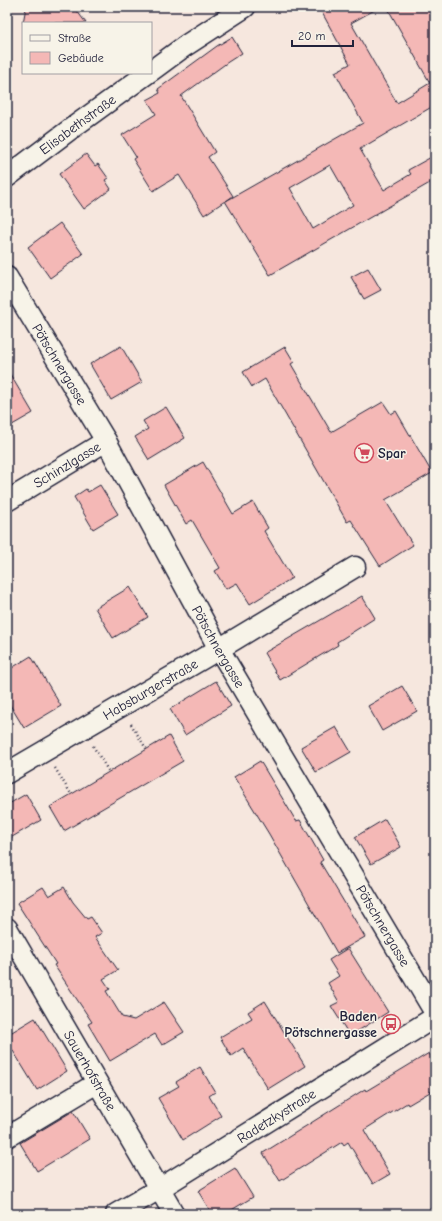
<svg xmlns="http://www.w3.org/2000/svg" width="442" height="1221" font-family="'Comic Neue',sans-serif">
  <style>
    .building { fill: #f4b8b6; stroke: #22223b; fill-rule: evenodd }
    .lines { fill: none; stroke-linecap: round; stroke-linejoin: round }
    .minor-casing { stroke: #22223b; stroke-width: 23 }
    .path { stroke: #22223b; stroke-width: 2.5; stroke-dasharray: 1 3; stroke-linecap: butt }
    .minor { stroke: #f7f3e8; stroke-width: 20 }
    .labels { text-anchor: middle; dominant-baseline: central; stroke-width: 3; stroke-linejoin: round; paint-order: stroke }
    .street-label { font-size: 14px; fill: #22223b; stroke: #f7f3e8 }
    .poi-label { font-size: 14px; font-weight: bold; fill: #22223b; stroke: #f7f3e8; text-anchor: start }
  </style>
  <rect width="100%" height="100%" fill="#f6e7de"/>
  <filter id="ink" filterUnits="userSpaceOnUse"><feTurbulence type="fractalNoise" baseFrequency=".025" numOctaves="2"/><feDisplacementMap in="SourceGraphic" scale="8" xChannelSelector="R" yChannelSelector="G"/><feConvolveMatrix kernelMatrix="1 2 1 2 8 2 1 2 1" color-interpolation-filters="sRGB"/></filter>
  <g filter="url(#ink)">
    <g class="building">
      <path d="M26,7H74L86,23H23Z"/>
      <path d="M319,7H380L351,23L397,103L430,83L387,7H429L435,19V105L360,149L384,190L411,174L408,170L435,155V180L270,275L225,201L204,215L179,175L153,191L133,159L136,157L122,135L156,114L147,100L160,93L158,89L217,46L232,37L242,53L228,62L181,96L215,152L208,157L233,196L226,201L363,123L335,72L350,64ZM330,165L353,205L313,229L290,188Z"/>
      <path d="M86,154L95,166L98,164L108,178L105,180L111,189L84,209L59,174Z"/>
      <path d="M60,223L83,254L50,278L28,247Z"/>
      <path d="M368,268L381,290L364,299L351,277Z"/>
      <path d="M121,346L142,382L111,400L90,364Z"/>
      <path d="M285,347L294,362L291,364L331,432L383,402L391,414L396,411L432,473L385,500L413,545L380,566L351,520L347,522L265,379L252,387L243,372Z"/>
      <path d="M7,369L33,413L7,428Z"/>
      <path d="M166,407L185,438L149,460L135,437L148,429L143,421Z"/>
      <path d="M203,462L233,514L253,502L268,528L264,531L292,578L250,604L237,583L226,589L215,571L220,568L192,520L186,524L164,485Z"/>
      <path d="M100,485L118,514L93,529L74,497L86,489L88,492Z"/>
      <path d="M130,587L148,617L113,638L95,608Z"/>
      <path d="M362,596L375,618L337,642L338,645L280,680L264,653Z"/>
      <path d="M31,656L61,706L24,728L7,700V671Z"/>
      <path d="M216,681L231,706L185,735L170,709Z"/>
      <path d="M402,686L417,711L382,731L368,706Z"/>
      <path d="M336,727L351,752L316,772L301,747Z"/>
      <path d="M169,736L183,761L64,831L50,807Z"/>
      <path d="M260,761L296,821L300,820L323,860L320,862L365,937L337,953L269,834L234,777Z"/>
      <path d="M26,794L41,820L7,840V805Z"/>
      <path d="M385,819L401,847L371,864L355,837Z"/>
      <path d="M43,887L49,896L64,887L73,902L87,919L91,917L102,933L95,937L118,970L103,979L110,989L106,991L122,1017L134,1020L164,1002L184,1032L162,1045L155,1034L110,1061L88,1024L92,1022L54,965L56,964L17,903Z"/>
      <path d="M348,948L388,1012L350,1036L331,1006L339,1002L328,983L339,976L329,960Z"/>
      <path d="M265,1001L305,1066L268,1089L243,1048L231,1056L220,1037L252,1018L248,1012Z"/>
      <path d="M35,1018L67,1071L37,1090L7,1041V1035Z"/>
      <path d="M429,1053L435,1063V1089L408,1105L407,1103L364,1130L390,1174L373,1184L348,1142L344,1145L342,1142L280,1181L263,1153L365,1089L366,1091Z"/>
      <path d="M200,1067L215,1092L209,1096L221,1116L183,1140L158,1098L179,1086L176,1082Z"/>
      <path d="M73,1111L90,1139L37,1171L20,1143Z"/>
      <path d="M235,1168L253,1197L225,1214H212L198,1191Z"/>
    </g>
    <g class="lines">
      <g class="minor-casing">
        <g id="minor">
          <path d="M151,71L185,46L245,7"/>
          <path id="s1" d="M7,177L72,128L148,73"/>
          <path id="s2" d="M7,277L106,441L219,649L435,1013"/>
          <path id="s3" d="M7,501L106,441"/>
          <path id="s4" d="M7,773L219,649L355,567"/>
          <path id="s5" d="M7,928L174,1214"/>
          <path d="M7,1137L97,1083"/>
          <path id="s6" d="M116,1214L159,1189L435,1017"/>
        </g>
      </g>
      <g class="path">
        <path d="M131,724L147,750"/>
        <path d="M93,746L109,772"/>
        <path d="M55,768L71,794"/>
      </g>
      <use href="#minor" class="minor"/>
    </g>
  </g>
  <defs>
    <g id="supermarket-ring" transform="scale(1)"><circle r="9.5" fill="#f7f3e8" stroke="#d1495b" stroke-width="1.5"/><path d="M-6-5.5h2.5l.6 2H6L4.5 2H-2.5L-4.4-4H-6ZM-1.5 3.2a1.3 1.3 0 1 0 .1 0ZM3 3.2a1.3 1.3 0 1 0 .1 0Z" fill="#d1495b"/></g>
    <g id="bus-ring" transform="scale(1)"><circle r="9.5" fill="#f7f3e8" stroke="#d1495b" stroke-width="1.5"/><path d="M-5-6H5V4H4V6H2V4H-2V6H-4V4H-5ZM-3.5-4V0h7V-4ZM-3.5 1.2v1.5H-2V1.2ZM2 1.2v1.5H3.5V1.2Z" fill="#d1495b"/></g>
  </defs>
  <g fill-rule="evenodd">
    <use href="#supermarket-ring" x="364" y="453"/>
    <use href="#bus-ring" x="391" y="1024"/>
  </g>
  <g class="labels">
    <g class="street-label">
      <text stroke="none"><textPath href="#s1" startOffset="88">Elisabethstraße</textPath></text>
      <text stroke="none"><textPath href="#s2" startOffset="102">Pötschnergasse</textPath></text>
      <text stroke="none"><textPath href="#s3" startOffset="70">Schinzlgasse</textPath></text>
      <text stroke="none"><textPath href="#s2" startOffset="426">Pötschnergasse</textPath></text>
      <text stroke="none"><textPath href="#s4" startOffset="166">Habsburgerstraße</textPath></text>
      <text stroke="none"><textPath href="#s2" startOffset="750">Pötschnergasse</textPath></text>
      <text stroke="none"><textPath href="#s5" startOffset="165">Sauerhofstraße</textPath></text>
      <text stroke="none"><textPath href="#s6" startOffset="188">Radetzkystraße</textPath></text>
    </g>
    <g class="poi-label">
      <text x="378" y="453">Spar</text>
      <text x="377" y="1016" text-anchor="end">Baden<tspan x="377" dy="16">Pötschnergasse</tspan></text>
    </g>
  </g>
  <rect width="442" height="1221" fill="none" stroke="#f7f3e8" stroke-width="24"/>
  <rect x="12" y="12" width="418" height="1197" fill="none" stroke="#22223b" stroke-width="1.5" filter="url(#ink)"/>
  <rect x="22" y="22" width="130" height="52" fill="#f7f3e8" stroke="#a29fa3"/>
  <rect x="30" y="35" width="20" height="6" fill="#f7f3e8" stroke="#a29fa3"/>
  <text x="58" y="42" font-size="12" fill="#22223b">Straße</text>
  <rect x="30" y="52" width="20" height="12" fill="#f4b8b6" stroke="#a29fa3"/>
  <text x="58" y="62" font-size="12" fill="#22223b">Gebäude</text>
  <path d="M292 40v6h61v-6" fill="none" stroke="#22223b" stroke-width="2"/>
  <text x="298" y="40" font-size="12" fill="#22223b" stroke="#f7f3e8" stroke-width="3" paint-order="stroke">20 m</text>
</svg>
